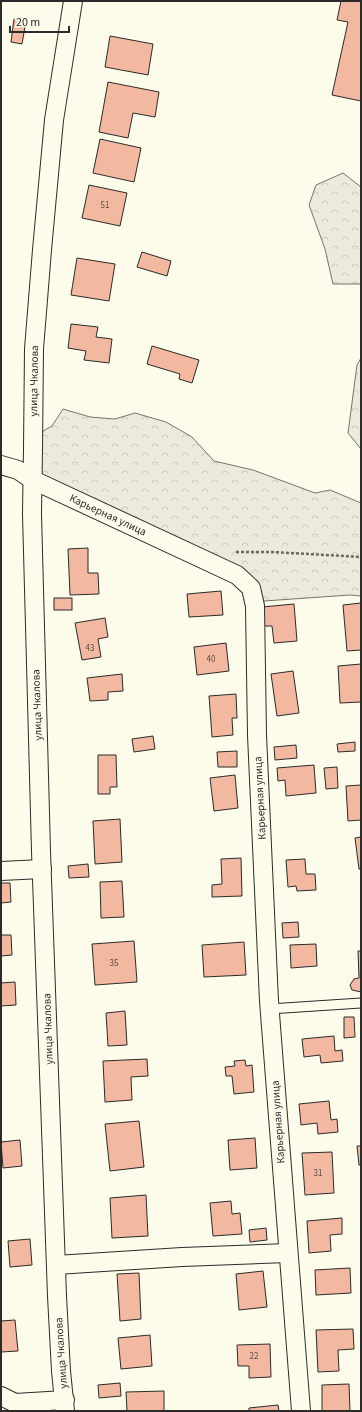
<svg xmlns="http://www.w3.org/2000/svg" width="362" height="1412" font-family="'Source Sans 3',sans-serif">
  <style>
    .forest { fill: url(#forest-crowns); stroke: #74746e }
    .building { fill: #f2b8a0; stroke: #2b2b2b }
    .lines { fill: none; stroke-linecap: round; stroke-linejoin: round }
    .service-casing { stroke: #2b2b2b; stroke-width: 11 }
    .minor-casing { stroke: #2b2b2b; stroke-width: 20 }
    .path { stroke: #6a6964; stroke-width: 2.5; stroke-dasharray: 3 2; stroke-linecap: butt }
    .service { stroke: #fdfbea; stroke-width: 9 }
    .minor { stroke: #fdfbea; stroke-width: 18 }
    .labels { text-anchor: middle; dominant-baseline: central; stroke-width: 3; stroke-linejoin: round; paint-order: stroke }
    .number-label { font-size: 9px; fill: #5d4e48 }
    .street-label { font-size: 11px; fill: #2b2b2b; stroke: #fdfbea }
  </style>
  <defs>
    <pattern id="forest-crowns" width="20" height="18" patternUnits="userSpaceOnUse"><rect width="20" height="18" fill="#ecebdb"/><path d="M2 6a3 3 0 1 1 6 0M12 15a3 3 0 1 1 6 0" fill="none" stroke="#cbcabc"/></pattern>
  </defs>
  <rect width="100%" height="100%" fill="#fdfbea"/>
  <g class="forest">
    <path d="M343,173L361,187V284H333L325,249L309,205L316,185Z"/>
    <path d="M361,358V449L348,433L357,365Z"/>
    <path d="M63,409L90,417L115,419L135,413L166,422L192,437L214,461L253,470L315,493L330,490L361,503V596L350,595L264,601L249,576L39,475L38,454L43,431L52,426Z"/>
  </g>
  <g class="building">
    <path d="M341,1H361V101L332,95L348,22L337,20Z"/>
    <path d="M14,19L26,21L22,44L11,42Z"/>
    <path d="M110,36L153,44L148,75L105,67Z"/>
    <path d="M108,82L159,92L155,117L133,113L128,138L99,132Z"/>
    <path d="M100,139L141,148L134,182L93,173Z"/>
    <path d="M89,185L127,193L120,226L82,218Z"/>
    <path d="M142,252L171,261L167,276L137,267Z"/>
    <path d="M77,258L115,264L109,301L71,295Z"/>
    <path d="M71,324L98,327L96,337L112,339L109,363L84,360L86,351L68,348Z"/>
    <path d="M152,346L199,360L192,383L179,379L180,374L147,364Z"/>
    <path d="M88,548V573H98L99,594L70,595L68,549Z"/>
    <path d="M221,591L223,615L189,617L187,594Z"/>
    <rect x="54" y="598" width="18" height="12"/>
    <path d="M361,603V650L347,651L343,605Z"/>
    <path d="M294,604L297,641L274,643L272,626H263L262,607Z"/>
    <path d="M105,618L108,637L98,639L101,657L82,660L75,623Z"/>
    <path d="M226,643L229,671L197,675L194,647Z"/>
    <path d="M361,664V702L340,703L338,666Z"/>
    <path d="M293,671L299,713L277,716L271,674Z"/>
    <path d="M122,674L123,691L108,692V700L90,701L87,678Z"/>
    <path d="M236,694L237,718H232L233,735L212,737L209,696Z"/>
    <path d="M153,736L155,749L134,752L132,739Z"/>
    <path d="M355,742V751L338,752L337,744Z"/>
    <path d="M296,745L297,758L275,760L274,747Z"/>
    <path d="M237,751V767H218L217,752Z"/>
    <path d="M98,755H116L117,787H110V794H98Z"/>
    <path d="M314,765L316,793L286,796L285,780L278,781L277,768Z"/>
    <path d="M337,767L338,788L326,789L324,768Z"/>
    <path d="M235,775L238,808L214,811L210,778Z"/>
    <path d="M361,785V820L348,821L346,786Z"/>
    <path d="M120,819L122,862L95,864L93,821Z"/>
    <path d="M361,837V869H359L355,838Z"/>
    <path d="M241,858L242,896L212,897V885L222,884L221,859Z"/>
    <path d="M305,859L306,874H315L316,890L297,891L296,886L288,887L286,860Z"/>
    <path d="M88,864L89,877L69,878L68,866Z"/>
    <path d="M122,881L124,917L101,918L100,882Z"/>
    <path d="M1,883H10L11,902L1,903Z"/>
    <path d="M298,922L299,937L283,938L282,923Z"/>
    <path d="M1,935H11L12,955L1,956Z"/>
    <path d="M134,941L137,982L95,985L92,944Z"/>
    <path d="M244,942L246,975L204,977L202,945Z"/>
    <path d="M316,944L317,966L291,968L290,945Z"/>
    <path d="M358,951H361V992L352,990L350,985L354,979L359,978Z"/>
    <path d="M15,982L16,1005L1,1006V983Z"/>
    <path d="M125,1011L127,1045L108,1046L106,1013Z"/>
    <path d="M344,1017H354L355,1037L344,1038Z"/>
    <path d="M334,1036L335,1051L342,1050L343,1061L321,1063L320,1055L304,1057L302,1039Z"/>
    <path d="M147,1059L148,1076L131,1077L132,1100L105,1102L103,1061Z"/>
    <path d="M245,1060L246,1066L252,1065L254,1092L234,1094L232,1076H226L225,1067L235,1066L234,1061Z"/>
    <path d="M329,1101L331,1120L337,1119L338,1132L318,1134L317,1123L301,1125L299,1104Z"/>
    <path d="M139,1121L144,1167L110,1171L105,1124Z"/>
    <path d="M255,1138L257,1168L230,1170L228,1140Z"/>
    <path d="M20,1140L22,1166L3,1168L1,1142Z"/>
    <path d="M357,1146H361V1165H359Z"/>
    <path d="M332,1152L334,1193L305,1195L302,1153Z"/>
    <path d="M146,1195L148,1236L112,1238L110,1198Z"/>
    <path d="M231,1201L232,1214L240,1213L242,1234L213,1236L210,1203Z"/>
    <path d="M342,1218V1234L330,1235L331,1251L309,1253L307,1221Z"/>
    <path d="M266,1228L267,1240L250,1242L249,1230Z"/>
    <path d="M30,1239L32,1265L10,1267L8,1241Z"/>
    <path d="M350,1268L351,1293L316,1295L315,1270Z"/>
    <path d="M263,1271L267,1307L239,1310L236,1274Z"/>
    <path d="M139,1273L141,1319L120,1321L117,1274Z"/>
    <path d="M15,1320L18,1351L1,1352V1321Z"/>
    <path d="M353,1329L354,1349L338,1350L339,1371L318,1372L316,1330Z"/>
    <path d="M150,1335L152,1366L121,1369L118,1338Z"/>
    <path d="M270,1344L271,1377L249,1378V1366H238L237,1345Z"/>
    <path d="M120,1383L121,1396L99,1398L98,1385Z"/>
    <path d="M349,1384L350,1411H322V1385Z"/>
    <path d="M164,1391V1411H127L126,1392Z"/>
    <path d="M278,1405L279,1411H249V1408Z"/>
  </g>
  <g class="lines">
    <g class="service-casing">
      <path id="service" d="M269,1009L361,1003"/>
    </g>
    <g class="minor-casing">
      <g id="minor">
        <path d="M1,465L18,470L33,480L237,575L251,588L255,606L257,735L269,1001L301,1411"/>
        <path d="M1,871L42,869"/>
        <path d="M56,1265L182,1257L288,1253"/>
        <path d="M1,1396L15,1403L65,1400"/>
        <path d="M65,1411L61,1371L57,1296L41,851L32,514L33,448L34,349L42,250L54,120L73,1"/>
      </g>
    </g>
    <path class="path" d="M236,552H273L361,557"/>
    <use href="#service" class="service"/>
    <use href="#minor" class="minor"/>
  </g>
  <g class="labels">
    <g class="number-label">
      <text x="105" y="205">51</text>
      <text x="90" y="648">43</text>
      <text x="211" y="659">40</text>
      <text x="114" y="963">35</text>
      <text x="318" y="1173">31</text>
      <text x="254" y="1356">22</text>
    </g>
    <g class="street-label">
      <text transform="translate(34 381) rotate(-89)">улица Чкалова</text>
      <text transform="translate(108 515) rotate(25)">Карьерная улица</text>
      <text transform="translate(37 705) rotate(-92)">улица Чкалова</text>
      <text transform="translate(260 798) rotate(-93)">Карьерная улица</text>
      <text transform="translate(48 1029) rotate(-92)">улица Чкалова</text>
      <text transform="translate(278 1122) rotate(-94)">Карьерная улица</text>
      <text transform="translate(61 1353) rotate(-94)">улица Чкалова</text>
    </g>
  </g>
  <rect width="362" height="1412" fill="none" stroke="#2b2b2b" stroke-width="4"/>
  <path d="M10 26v6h59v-6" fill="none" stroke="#2b2b2b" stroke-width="2"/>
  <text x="16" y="26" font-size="12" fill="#2b2b2b" stroke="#fdfbea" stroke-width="3" paint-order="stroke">20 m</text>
</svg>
